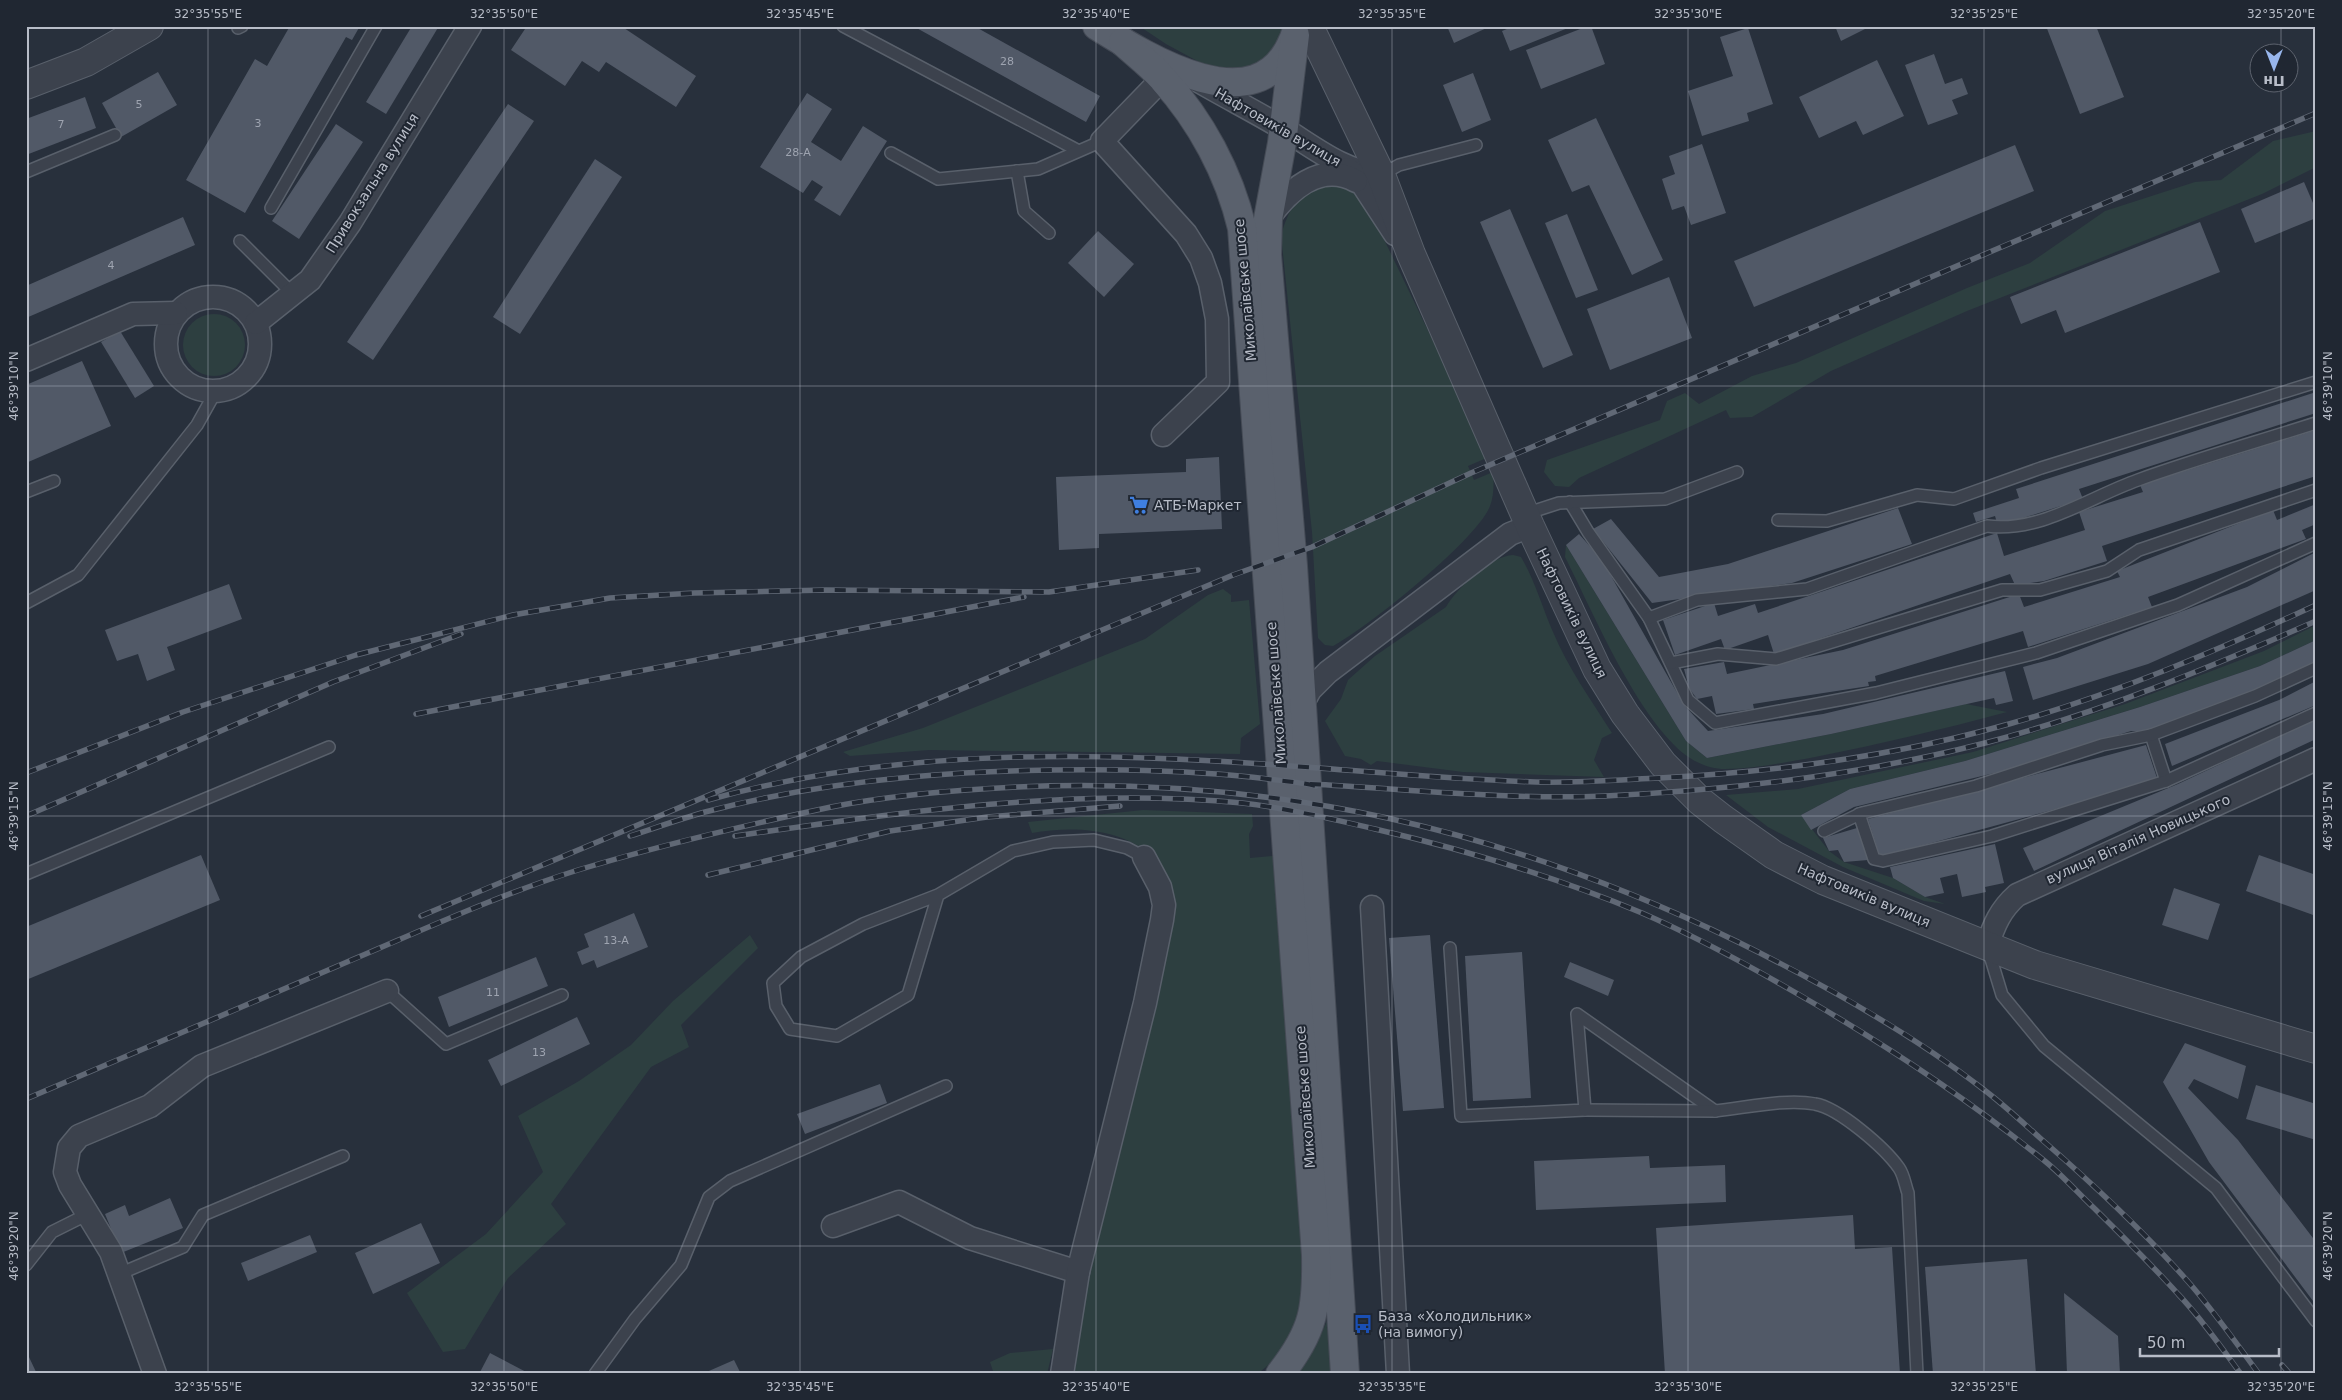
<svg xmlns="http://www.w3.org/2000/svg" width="2342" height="1400" font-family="'DejaVu Sans',sans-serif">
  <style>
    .green { fill: #2d3f40 }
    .building { fill: #515967 }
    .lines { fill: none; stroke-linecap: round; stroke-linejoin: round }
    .service-casing { stroke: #59606b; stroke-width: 14 }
    .minor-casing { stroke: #59606b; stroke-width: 25 }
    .tertiary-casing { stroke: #59606b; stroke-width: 30 }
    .primary-casing { stroke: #454b56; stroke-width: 30 }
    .service { stroke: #3c424d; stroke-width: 11 }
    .minor { stroke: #3c424d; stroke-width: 22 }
    .tertiary { stroke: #3c424d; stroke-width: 28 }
    .primary { stroke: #5a616d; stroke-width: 28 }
    .rail-casing { stroke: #606875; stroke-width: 5.5 }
    .rail { stroke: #202732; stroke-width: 4; stroke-dasharray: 11; stroke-linecap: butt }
    .ticks { fill: none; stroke: #b8bdc8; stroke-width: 1; stroke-opacity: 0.45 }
    .labels { text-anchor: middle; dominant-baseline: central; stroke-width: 4; stroke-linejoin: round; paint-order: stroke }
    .number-label { font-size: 11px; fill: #9ea4b0 }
    .street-label { font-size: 14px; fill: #b8bdc8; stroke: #202732 }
    .poi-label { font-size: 14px; fill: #b8bdc8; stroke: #202732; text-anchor: start }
    .neatline { fill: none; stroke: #b8bdc8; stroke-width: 2 }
    .ticks-label { font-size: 12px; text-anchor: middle; fill: #b8bdc8 }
  </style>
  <rect width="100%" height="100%" fill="#28303c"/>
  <g class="green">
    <path d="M1139,26H1284L1282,37L1265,65L1223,75L1166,44Z"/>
    <path d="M2316,131V167L2262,194L1967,311L1831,371L1752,417L1730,418L1726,410L1579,478L1569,487L1555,486L1544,472L1547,460L1660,420L1667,401L1685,393L1699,404L1752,376L1796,363L1967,288L2030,263L2105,211L2195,182L2221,180L2273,141Z"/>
    <path d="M1334,182L1351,187L1365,200L1489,457L1468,466L1474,480L1493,472C1494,483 1494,496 1490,506C1477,540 1367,628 1333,646L1325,645L1318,638L1312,532L1281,235C1291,203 1300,190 1334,182Z"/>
    <circle cx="214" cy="345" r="31"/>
    <path d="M1566,545L1686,741L1707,758L1831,734L1966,704L2007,712C1944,729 1880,744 1815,757C1787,762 1755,769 1725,769C1712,769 1698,764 1687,756C1638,720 1593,612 1565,557Z"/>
    <path d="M1513,555L1521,557C1535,581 1542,607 1553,632C1568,668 1591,700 1612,733L1602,738L1594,760L1604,777L1463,772L1377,761L1371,765L1361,759L1345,756L1325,721L1341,699L1348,680L1375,656L1446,607C1457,588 1491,556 1513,555Z"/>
    <path d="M1223,589L1231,595V602L1249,600L1260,724L1241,738L1240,754L929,750L850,756L843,752L923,728L1145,639L1208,595Z"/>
    <path d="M2316,625V640L2260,666L2140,707L1965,761L1850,789L1801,815L1829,851L1844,862L1893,878L1925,897L1945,904L1924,901L1843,867L1768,827L1726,795L1798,789L1973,752L2125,704L2264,651Z"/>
    <path d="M1143,810L1252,814L1253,826L1249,834L1250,858L1273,856C1282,958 1291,1060 1298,1162C1301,1211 1311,1265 1299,1313C1294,1337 1278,1359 1257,1374H1067L1163,933L1153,857C1121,828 1073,826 1032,833L1028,822Z"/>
    <path d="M750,935L758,948L681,1025L689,1047L651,1067L551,1204L566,1224L508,1278L465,1349L443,1352L407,1293L486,1234L543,1172L518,1116L579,1081L631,1045L673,1001Z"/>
    <path d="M1329,1317L1333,1374H1297L1314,1349Z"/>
    <path d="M1053,1349L1047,1374H994L990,1362L1010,1353Z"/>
  </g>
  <g class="building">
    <path d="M290,26H360L352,40L346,37L245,213L186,180L255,59L267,66Z"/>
    <path d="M412,26H439L386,114L366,102Z"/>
    <path d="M527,26H621L696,76L676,107L606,62L599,72L582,61L565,86L511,50Z"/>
    <path d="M913,26H974L1100,96L1086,122Z"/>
    <path d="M1447,26H1491L1454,43Z"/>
    <path d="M1514,26H1573L1510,51L1502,31Z"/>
    <path d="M1588,26H1591L1605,64L1541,89L1526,50Z"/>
    <path d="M1835,26H1871L1841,41Z"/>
    <path d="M2046,26H2096L2124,97L2080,114Z"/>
    <path d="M1748,28L1773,104L1747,113L1749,121L1702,136L1688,91L1733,76L1720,37Z"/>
    <path d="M1934,54L1945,84L1962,78L1968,94L1952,100L1958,114L1928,125L1905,65Z"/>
    <path d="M1877,60L1904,116L1863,135L1856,121L1819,138L1799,97Z"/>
    <path d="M158,72L177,105L121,137L102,103Z"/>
    <path d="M1473,73L1491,120L1462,132L1443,85Z"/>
    <path d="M807,93L832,109L811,142L841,161L863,126L887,141L840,216L814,200L823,187L812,180L803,193L760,167Z"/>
    <path d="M85,97L96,128L26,155V119Z"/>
    <path d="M508,104L534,121L373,360L347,342Z"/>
    <path d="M1596,118L1663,260L1632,275L1589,185L1572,192L1548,140Z"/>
    <path d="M336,124L363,142L299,239L272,221Z"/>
    <path d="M1702,144L1726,213L1691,225L1684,206L1672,210L1662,179L1675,174L1669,156Z"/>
    <path d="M2015,145L2034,191L1754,307L1734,261Z"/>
    <path d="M595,159L622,177L520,334L493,317Z"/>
    <path d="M2304,182L2316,210V218L2255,243L2241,209Z"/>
    <path d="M1510,209L1573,355L1543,368L1480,222Z"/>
    <path d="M1567,214L1598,290L1576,298L1545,223Z"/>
    <path d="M183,217L195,245L26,318V286Z"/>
    <path d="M2200,222L2220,272L2065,333L2056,310L2021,324L2010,297Z"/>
    <path d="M1098,231L1134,264L1104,297L1068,263Z"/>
    <path d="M1669,277L1692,338L1610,370L1587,309Z"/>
    <path d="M120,331L154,386L135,398L101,342Z"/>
    <path d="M82,361L111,426L26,463V385Z"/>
    <path d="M2316,392V413L2079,489L2083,499L1998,526L1995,516L1976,522L1973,513L2019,498L2016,489Z"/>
    <path d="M2316,430V476L2102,546L2107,561L2044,581L2015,585L2010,574L1774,654L1768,635L1725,650L1721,639L1675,655L1663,620L1714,603L1718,616L1755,604L1758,613L1997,533L2004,556L2085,530L2079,512L2143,492L2140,485Z"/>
    <path d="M1219,457L1222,529L1099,534V548L1059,550L1056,477L1186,472V459Z"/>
    <path d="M2316,504V524L2302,530L2306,539L2148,597L2152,607L2028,647L2023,631L1875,676L1876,681L1868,682L1869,686L1753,704L1754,709L1716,714L1712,696L1697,699L1689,688L1684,669L1724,662L1727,674L1843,650L2019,594L2024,607L2120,577L2117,571L2273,510L2277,520Z"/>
    <path d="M1898,508L1912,544L1792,583L1652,603L1593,529L1611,519L1659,577L1728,564Z"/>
    <path d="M1579,534L1602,560L1684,705L1708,731L1823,714L2005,671L2013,701L1996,705L1994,698L1831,734L1707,758L1686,741L1566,545Z"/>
    <path d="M2316,552V590L2148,664L2033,700L2023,667L2057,658L2247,587Z"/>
    <path d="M229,584L242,619L167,647L175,670L147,681L138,654L117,661L105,630Z"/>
    <path d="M2316,640V661L2269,684L2149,731H2131L2011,769L1854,807L1811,830L1801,815L1850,789L1965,761L2140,707L2260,666Z"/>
    <path d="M2316,681V705L2172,766L2165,744L2279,700Z"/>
    <path d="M2316,719V739L2034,871L2023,848L2178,784Z"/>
    <path d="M2146,745L2157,778L2125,790L1884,856L1879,854L1868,819Z"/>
    <path d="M1857,828L1868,860L1844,862L1838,850L1829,851L1823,838Z"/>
    <path d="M1995,844L2004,883L1985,887L1986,892L1962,897L1957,874L1940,878L1944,893L1925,897L1893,878L1890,867Z"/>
    <path d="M201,855L220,900L26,980V927Z"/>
    <path d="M2259,855L2316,875V916L2246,891Z"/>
    <path d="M2174,888L2220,904L2208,940L2162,925Z"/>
    <path d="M634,913L648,947L597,968L594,960L582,965L577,952L589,947L584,934Z"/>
    <path d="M1430,935L1444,1108L1403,1111L1389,938Z"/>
    <path d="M1522,952L1531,1098L1473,1101L1465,956Z"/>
    <path d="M536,957L548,986L449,1027L438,997Z"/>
    <path d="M1570,962L1614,980L1608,996L1564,977Z"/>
    <path d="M577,1017L590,1044L501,1086L488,1060Z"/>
    <path d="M2185,1043L2246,1066L2238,1099L2194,1079L2188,1088L2238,1140L2316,1242V1305L2209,1162L2163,1082Z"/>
    <path d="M880,1084L887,1103L805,1134L797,1114Z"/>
    <path d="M2256,1085L2316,1104V1140L2246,1119Z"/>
    <path d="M1649,1156L1650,1168L1725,1165L1726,1202L1536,1210L1534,1161Z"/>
    <path d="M170,1198L183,1228L121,1253L105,1214L125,1205L129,1216Z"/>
    <path d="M1853,1215L1855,1249L1892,1247L1900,1374H1665L1656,1228Z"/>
    <path d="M421,1223L440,1263L373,1294L355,1253Z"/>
    <path d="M310,1235L317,1252L248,1281L241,1263Z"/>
    <path d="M2027,1259L2036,1374H1933L1925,1267Z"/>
    <path d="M2064,1293L2118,1336L2120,1374H2067Z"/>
    <path d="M490,1353L530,1374H479Z"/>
    <path d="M28,1355L37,1374H26V1356Z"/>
    <path d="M734,1360L741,1374H702Z"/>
  </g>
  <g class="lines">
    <g class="service-casing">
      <g id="service">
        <path d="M238,26V28L242,26"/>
        <path d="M843,26L1077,150"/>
        <path d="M891,153L938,179L1038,169L1102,141"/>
        <path d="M1017,171L1024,211L1049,233"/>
        <path d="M26,172L115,135"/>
        <path d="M1381,175L1399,165L1476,145"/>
        <path d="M271,208L376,26"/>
        <path d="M240,241L293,294"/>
        <path d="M26,492L54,481"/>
        <path d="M1570,502L1588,532L1649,618L1688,700L1715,723L1876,693L2036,653L2178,605L2316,543"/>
        <path d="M1525,514L1559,503L1665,499L1737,472"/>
        <path d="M1778,520L1827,521L1917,495L1954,499L2041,468L2316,382"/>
        <path d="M26,603L78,575L197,425L216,391"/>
        <path d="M1649,618L1697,600L1807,589L1987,526C2040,533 2090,497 2138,480C2196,459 2257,442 2316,423"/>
        <path d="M1671,663L1718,654L1776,659L2002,590H2040L2107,571L2139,550L2316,490"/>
        <path d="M2151,735L2166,781"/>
        <path d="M1859,814L1874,859L1883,861L1992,836L2166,781L2316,713"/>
        <path d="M1824,831L1862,813L1976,786L2102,745L2151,735L2255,696L2316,668"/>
        <path d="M26,874L329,747"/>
        <path d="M938,895L908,995L837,1036L790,1029L776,1006L773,983L801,957L863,924L938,895L1013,851L1053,842L1094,840L1127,848L1144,857"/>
        <path d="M1450,948L1461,1116L1585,1110L1577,1014L1715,1111C1745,1108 1786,1098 1815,1104C1839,1108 1885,1148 1899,1168C1904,1175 1905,1185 1908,1193L1917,1374"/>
        <path d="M1988,949L2002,995L2044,1046L2216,1188L2316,1321"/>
        <path d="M387,991L446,1044L562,995"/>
        <path d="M1585,1110L1715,1111"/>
        <path d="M26,1265L52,1232L88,1214"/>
        <path d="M119,1274L183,1247L203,1215L343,1156"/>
        <path d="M595,1374L635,1319L681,1265L709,1197L730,1181L946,1086"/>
      </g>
    </g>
    <g class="minor-casing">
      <g id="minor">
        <path d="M1163,78L1102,141L1186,234L1201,258L1210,283L1217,319L1218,382L1163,435"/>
        <path d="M1197,80C1226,97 1256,112 1284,129C1315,148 1344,172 1381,175"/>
        <path d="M1348,169L1363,185L1395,234"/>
        <path d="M1268,219C1288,191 1320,161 1356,181"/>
        <circle cx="213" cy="344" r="47"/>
        <path d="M256,323L310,280L350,223L470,26"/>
        <path d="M26,360L133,314L176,313"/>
        <path d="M1301,706L1310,690L1328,672L1510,534L1530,526"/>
        <path d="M1372,907L1398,1374"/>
        <path d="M1987,946C1994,925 2000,910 2017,895L2316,759"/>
        <path d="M833,1226L899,1202L970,1238L1078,1272"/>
        <path d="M155,1374L111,1252L70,1185L65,1172L69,1148L79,1136L150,1106L202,1066L387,991"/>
        <path d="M1062,1374L1078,1272L1145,1003L1162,920L1164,905L1160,887L1144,857"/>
      </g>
    </g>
    <g class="tertiary-casing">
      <g id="tertiary">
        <path d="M1309,26L1381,175L1411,254L1530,526L1597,669L1625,714L1663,764L1700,801L1723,819L1774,855L1823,880L2035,965L2316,1049"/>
        <path d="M26,85L86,62L149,26"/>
      </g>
    </g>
    <g class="primary-casing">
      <g id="primary">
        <path d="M1097,26C1148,58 1258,127 1293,40"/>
        <path d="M1295,35L1282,143L1268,219L1267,255L1293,566L1345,1374"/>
        <path d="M1123,42C1136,54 1151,65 1163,79C1201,121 1229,173 1242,228L1316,1255C1317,1308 1314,1331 1280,1374"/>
      </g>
    </g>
    <use href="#service" class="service"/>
    <use href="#minor" class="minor"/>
    <use href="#tertiary" class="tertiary"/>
    <use href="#primary" class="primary"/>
    <g class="rail-casing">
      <g id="rail">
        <path d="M416,714L1024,597"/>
        <path d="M26,773L183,712L356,655L513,615L610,598L694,593L826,590L1049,592L1198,570"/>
        <path d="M1310,784C1408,789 1506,800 1605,796C1733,790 1861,775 1985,743C2099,713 2209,668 2316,621"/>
        <path d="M708,800C883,751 1068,751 1248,763C1344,769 1439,779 1536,782C1577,783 1618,780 1659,778C1777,772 1895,756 2009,724C2115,694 2216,651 2316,605"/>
        <path d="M26,816L333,682L461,634"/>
        <path d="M630,836C655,828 680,819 705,812C842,776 983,768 1125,770C1173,771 1220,773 1268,779C1284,781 1300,782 1316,786"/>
        <path d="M735,836C902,812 1073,787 1242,803C1286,808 1332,819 1375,829C1466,850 1556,877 1642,913C1702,939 1759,971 1815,1004C1895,1051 1973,1103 2046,1162C2063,1176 2079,1194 2095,1209C2123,1237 2152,1265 2178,1294C2201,1318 2221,1347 2241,1374"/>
        <path d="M708,875L890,831L987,817L1120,806"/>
        <path d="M421,916L1233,575L1312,547L1471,473L2316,113"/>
        <path d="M26,1099C133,1053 240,1008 347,962C423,930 498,895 578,870C661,845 746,825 831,807C892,795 954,790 1017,787C1276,776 1505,829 1738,942C1823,984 1908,1031 1983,1089C2003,1104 2021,1121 2040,1138C2093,1184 2145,1232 2191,1285C2215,1313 2237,1344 2259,1374"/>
        <path d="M2282,1365L2290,1374"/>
      </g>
    </g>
    <use href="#rail" class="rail"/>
  </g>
  <path class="ticks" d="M208,26V1374M504,26V1374M800,26V1374M1096,26V1374M1392,26V1374M1688,26V1374M1984,26V1374M2281,26V52M2281,82V1374M26,386H2316M26,816H2316M26,1246H2316"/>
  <defs>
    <g id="supermarket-bare" transform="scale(1.5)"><path d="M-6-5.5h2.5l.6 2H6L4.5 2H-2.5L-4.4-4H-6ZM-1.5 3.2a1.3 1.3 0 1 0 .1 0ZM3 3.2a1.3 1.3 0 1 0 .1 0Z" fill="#3f7fe0" stroke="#202732" stroke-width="2.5" paint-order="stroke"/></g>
    <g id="bus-bare" transform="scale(1.5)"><path d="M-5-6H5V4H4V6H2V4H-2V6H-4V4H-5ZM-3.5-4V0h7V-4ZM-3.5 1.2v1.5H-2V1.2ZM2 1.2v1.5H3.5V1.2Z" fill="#1a4fb4" stroke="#202732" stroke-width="2.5" paint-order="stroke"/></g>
  </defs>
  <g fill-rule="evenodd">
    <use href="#supermarket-bare" x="1139" y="505"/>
    <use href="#bus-bare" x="1363" y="1324"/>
  </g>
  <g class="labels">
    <g class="number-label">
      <text x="1007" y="61">28</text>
      <text x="139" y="104">5</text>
      <text x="258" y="123">3</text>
      <text x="61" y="124">7</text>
      <text x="798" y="152">28-А</text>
      <text x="111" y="265">4</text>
      <text x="616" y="940">13-А</text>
      <text x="493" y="992">11</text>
      <text x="539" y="1052">13</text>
    </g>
    <g class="street-label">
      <text transform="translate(1278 127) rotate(30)">Нафтовиків вулиця</text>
      <text transform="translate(372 183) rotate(-58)">Привокзальна вулиця</text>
      <text transform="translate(1245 290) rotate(-95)">Миколаївське шосе</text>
      <text transform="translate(1572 613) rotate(64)">Нафтовиків вулиця</text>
      <text transform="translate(1276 693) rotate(-94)">Миколаївське шосе</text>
      <text transform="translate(2138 839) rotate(-24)">вулиця Віталія Новицького</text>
      <text transform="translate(1864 895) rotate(23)">Нафтовиків вулиця</text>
      <text transform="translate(1305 1097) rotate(-94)">Миколаївське шосе</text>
    </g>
    <g class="poi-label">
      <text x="1154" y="505">АТБ-Маркет</text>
      <text x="1378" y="1316">База «Холодильник»<tspan x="1378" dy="16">(на вимогу)</tspan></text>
    </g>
  </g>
  <rect width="2342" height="1400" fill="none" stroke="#202732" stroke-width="55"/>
  <g transform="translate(2274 68) rotate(180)"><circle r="24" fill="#202732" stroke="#5d636e"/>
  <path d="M0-4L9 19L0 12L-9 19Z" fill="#98b6ec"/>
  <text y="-8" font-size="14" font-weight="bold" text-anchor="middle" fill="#b8bdc8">Пн</text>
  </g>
  <path d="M2140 1348v8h139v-8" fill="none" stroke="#b8bdc8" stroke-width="2.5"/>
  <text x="2147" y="1348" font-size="15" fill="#b8bdc8" stroke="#202732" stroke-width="4" paint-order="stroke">50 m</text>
  <rect x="28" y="28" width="2286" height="1344" class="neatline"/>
  <g class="ticks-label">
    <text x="208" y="18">32°35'55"E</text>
    <text x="504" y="18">32°35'50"E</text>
    <text x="800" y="18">32°35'45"E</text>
    <text x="1096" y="18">32°35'40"E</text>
    <text x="1392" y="18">32°35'35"E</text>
    <text x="1688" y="18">32°35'30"E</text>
    <text x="1984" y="18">32°35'25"E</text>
    <text x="2281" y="18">32°35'20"E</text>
    <text transform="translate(2328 386) rotate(-90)" y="4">46°39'10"N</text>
    <text transform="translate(14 386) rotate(-90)" y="4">46°39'10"N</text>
    <text transform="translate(2328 816) rotate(-90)" y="4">46°39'15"N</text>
    <text transform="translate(14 816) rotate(-90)" y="4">46°39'15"N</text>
    <text transform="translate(2328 1246) rotate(-90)" y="4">46°39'20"N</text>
    <text transform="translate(14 1246) rotate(-90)" y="4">46°39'20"N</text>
    <text x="208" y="1391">32°35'55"E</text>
    <text x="504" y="1391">32°35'50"E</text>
    <text x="800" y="1391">32°35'45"E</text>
    <text x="1096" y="1391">32°35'40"E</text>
    <text x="1392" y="1391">32°35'35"E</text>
    <text x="1688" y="1391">32°35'30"E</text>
    <text x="1984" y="1391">32°35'25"E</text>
    <text x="2281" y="1391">32°35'20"E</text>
  </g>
</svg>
